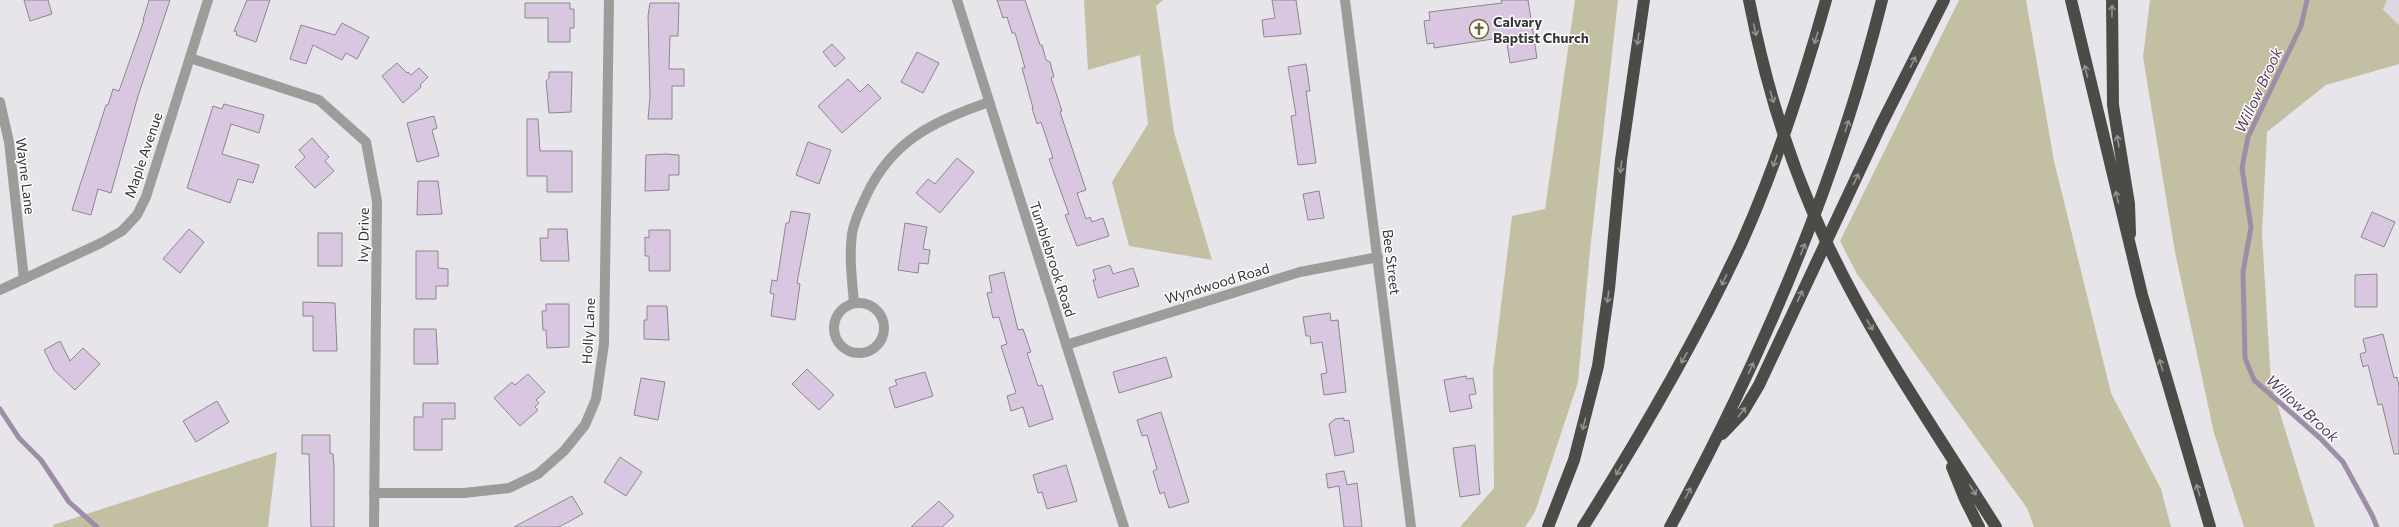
<svg xmlns="http://www.w3.org/2000/svg" width="2399" height="527" font-family="Commissioner,sans-serif">
  <style>
    .built { fill: #ded7e2 }
    .green { fill: #c3bfa3 }
    .lines { fill: none; stroke-linecap: round; stroke-linejoin: round }
    .stream { stroke: #9f8da7; stroke-width: 5 }
    .building { fill: #d9c7e2; stroke: #8a888b }
    .minor { stroke: #9d9c9b; stroke-width: 10 }
    .tertiary { stroke: #9d9c9b; stroke-width: 10 }
    .motorway { stroke: #4c4b47; stroke-width: 12 }
    .oneway { stroke: #949391 }
    .labels { text-anchor: middle; dominant-baseline: central; stroke-width: 3; stroke-linejoin: round; paint-order: stroke }
    .poi-label { font-size: 14px; font-weight: bold; fill: #353436; stroke: #fff; text-anchor: start }
    .street-label { font-size: 14px; fill: #353436; stroke: #fff }
    .water-label { font-size: 15px; font-style: italic; fill: #583c64; stroke: #fff }
  </style>
  <rect width="100%" height="100%" fill="#e7e5e9"/>
  <path class="built" d="M2387,0H2399V25L2383,8Z"/>
  <g class="green">
    <path d="M1084,0H1163L1156,6L1174,132L1212,260L1129,246L1112,182L1148,124L1140,55L1088,70Z"/>
    <path d="M1575,0H1618L1590,251L1578,382L1535,512L1525,527H1460L1494,488L1493,371L1512,216L1545,209Z"/>
    <path d="M1959,0H2026L2054,161L2111,393L2161,489L2171,527H2034L2027,508L1857,274L1840,241Z"/>
    <path d="M2150,0H2387L2383,9L2399,25V64L2326,85L2267,132L2262,234L2271,384L2315,527H2244L2214,433L2175,252L2143,57Z"/>
    <path d="M277,452L268,527H54L53,525Z"/>
  </g>
  <g class="lines">
    <g class="stream">
      <path d="M2307,0L2301,26L2248,137L2242,168L2251,227L2243,272L2245,358L2254,380L2320,438L2343,462L2372,515L2377,527"/>
      <path d="M0,409L19,438L41,460L69,502L97,527"/>
    </g>
  </g>
  <g class="building">
    <path d="M24,0H48L52,14L30,21Z"/>
    <path d="M149,0H170L138,96L111,193L98,189L91,215L72,210L106,105H108L113,89L119,91L144,20H143Z"/>
    <path d="M247,0H270L256,42L236,35L237,32L234,31Z"/>
    <path d="M997,0H1025L1040,45H1042L1046,60L1050,62L1054,77L1051,78L1062,111L1060,112L1086,190L1077,193L1086,219L1090,217L1092,222L1103,218L1109,236L1077,246L1065,215L1069,214L1049,159L1053,158L1041,122L1037,124L1032,108H1033L1022,68H1025L1015,33H1012L1007,17L1003,18Z"/>
    <path d="M1272,0H1296L1301,34L1264,37L1262,20L1275,18Z"/>
    <path d="M1501,0H1528L1537,58L1510,63L1506,37L1434,48V43L1427,44L1424,21L1430,20L1429,12L1502,3Z"/>
    <path d="M525,3H570V9H574V28H570V42H548V18H525Z"/>
    <path d="M650,3H679L678,36H670L669,69H684V86H672V119H648L650,97L648,16Z"/>
    <path d="M342,23L369,37L357,59L346,53L342,60L313,45L306,64L290,59L301,25L335,35Z"/>
    <path d="M832,44L845,58L835,67L823,52Z"/>
    <path d="M917,52L939,63L923,93L901,82Z"/>
    <path d="M397,63L407,73L408,72L411,75L419,68L428,77L420,85L421,87L403,103L382,76Z"/>
    <path d="M1306,64L1310,91H1306L1316,163L1298,165L1291,116L1296,115L1288,67Z"/>
    <path d="M549,72H572L571,112L549,113L546,81L549,78Z"/>
    <path d="M848,79L860,92L868,84L881,98L842,133L818,106Z"/>
    <path d="M224,104L264,115L259,133L231,124L222,154L259,165L253,183L238,179L230,203L187,188L213,106L222,109Z"/>
    <path d="M434,116L437,128L432,130L439,156L417,162L407,123Z"/>
    <path d="M527,119H538L540,151H572V192H547V176H527Z"/>
    <path d="M312,138L329,157L325,161L334,171L315,188L295,167L305,157L299,150Z"/>
    <path d="M808,142L831,150L819,184L796,175Z"/>
    <path d="M666,154L679,155V175H669V190L645,191L646,155Z"/>
    <path d="M957,158L974,172L940,213L916,193L928,179L935,184Z"/>
    <path d="M418,181H438L442,214L417,215Z"/>
    <path d="M1319,191L1324,218L1308,220L1303,194Z"/>
    <path d="M791,211L810,214L797,283L800,284L795,320L771,316L774,294L770,293L772,280L777,281L786,223H789Z"/>
    <path d="M2372,212L2395,222L2384,247L2361,237Z"/>
    <path d="M905,223L927,227L923,249L930,250L928,264L919,263L918,273L898,270Z"/>
    <path d="M189,229L204,242L180,273L163,259Z"/>
    <path d="M548,229H567L569,261H541L540,238H548Z"/>
    <path d="M649,230H670V271H649V256H645V237L649,238Z"/>
    <rect x="318" y="233" width="24" height="33"/>
    <path d="M416,251H438V268L448,269V286H436V299H416Z"/>
    <path d="M1110,265L1113,274L1133,268L1139,286L1098,298L1093,280H1096L1093,270Z"/>
    <path d="M1004,272L1018,330L1023,329L1031,352L1027,353L1038,386L1042,385L1053,419L1029,427L1023,407L1011,411L1007,396L1016,393L1001,346L1007,344L999,317L993,318L987,293L992,292L989,276Z"/>
    <path d="M2377,274V307H2355V275Z"/>
    <path d="M303,302L335,303L337,351H313V316H303Z"/>
    <path d="M546,304H569V347L547,348L546,330H543L542,311H546Z"/>
    <path d="M647,306H667L669,340L644,339V320H647Z"/>
    <path d="M1330,313L1331,321L1338,320L1346,392L1324,395L1321,374L1327,373L1322,342L1311,344L1310,336H1306L1303,317Z"/>
    <path d="M414,329H436L438,364H414Z"/>
    <path d="M2383,334L2394,378L2397,377L2399,386V454H2394L2382,404L2378,405L2368,365L2363,367L2360,354L2366,352L2363,339Z"/>
    <path d="M60,341L70,361L83,348L100,364L75,390L54,370L44,350Z"/>
    <path d="M1166,357L1172,377L1119,393L1113,372Z"/>
    <path d="M807,369L834,395L819,410L792,384Z"/>
    <path d="M925,372L933,396L895,408L889,388L897,385L895,380Z"/>
    <path d="M528,374L545,392L536,400L539,403L535,407L538,410L520,426L494,398L512,382L515,385Z"/>
    <path d="M1466,376L1467,379L1473,378L1476,394L1469,395L1472,408L1450,412L1444,380Z"/>
    <path d="M641,378L665,382L658,420L634,415Z"/>
    <path d="M217,401L229,422L196,442L183,421Z"/>
    <path d="M423,403H455V419H442V450H414V417H423Z"/>
    <path d="M1161,412L1189,502L1169,508L1164,492L1160,494L1153,471L1157,469L1147,435L1142,436L1137,420Z"/>
    <path d="M1344,418V421L1349,420L1354,452L1335,456L1329,424L1335,419Z"/>
    <path d="M302,435H330V453L333,454L334,466V527H311L309,454H302Z"/>
    <path d="M1475,445L1480,494L1460,497L1453,448Z"/>
    <path d="M620,457L642,472L626,496L604,482Z"/>
    <path d="M1066,465L1077,501L1047,509L1042,492L1038,493L1033,475Z"/>
    <path d="M1344,471L1347,485L1357,483L1362,527H1344L1339,486L1328,488L1326,474Z"/>
    <path d="M572,496L583,514L559,527H514Z"/>
    <path d="M939,501L954,516L942,527H911Z"/>
  </g>
  <g class="lines">
    <g class="minor">
      <path d="M957,0L1124,527"/>
      <path d="M190,58L319,100L366,142L377,201L374,527"/>
      <path d="M0,102L9,142L24,279"/>
      <path d="M0,290L101,243L122,231L137,215L146,197L208,0"/>
      <path d="M854,303C852,280 849,257 852,234C854,220 861,207 867,194C893,140 934,121 989,102"/>
      <circle cx="859" cy="328" r="25"/>
      <path d="M1066,345L1300,272L1378,257"/>
      <path d="M374,493H464L509,488L538,474L564,451L585,425L596,399L604,344L609,0"/>
    </g>
    <path class="tertiary" d="M1345,0L1411,527"/>
    <g class="motorway">
      <path d="M1749,0C1765,82 1789,163 1825,239C1872,340 1937,433 1996,527"/>
      <path d="M2071,0L2142,295L2210,527"/>
      <path d="M2112,0L2113,105L2129,204L2130,234"/>
      <path d="M1722,434L1743,412L1759,385L1881,125L1944,0"/>
      <path d="M1952,467L1965,499L1979,527"/>
      <path d="M1548,527L1574,460L1598,366L1609,289L1621,160L1644,0"/>
      <path d="M1583,527C1641,435 1696,341 1742,242C1777,164 1803,82 1826,0"/>
      <path d="M1670,527C1761,360 1836,185 1882,0"/>
    </g>
  </g>
  <defs><path id="oneway-shaft" d="M-6 0H5M1.5-3L5.5 0L1.5 3" fill="none" stroke-width="1.6" stroke-linecap="round" stroke-linejoin="round"/></defs>
  <g class="oneway">
    <use href="#oneway-shaft" transform="translate(2112 11) rotate(-89)"/>
    <use href="#oneway-shaft" transform="translate(1755 30) rotate(77)"/>
    <use href="#oneway-shaft" transform="translate(1816 38) rotate(107)"/>
    <use href="#oneway-shaft" transform="translate(1638 39) rotate(98)"/>
    <use href="#oneway-shaft" transform="translate(1913 62) rotate(-64)"/>
    <use href="#oneway-shaft" transform="translate(2086 71) rotate(-103)"/>
    <use href="#oneway-shaft" transform="translate(1772 97) rotate(73)"/>
    <use href="#oneway-shaft" transform="translate(1847 126) rotate(-72)"/>
    <use href="#oneway-shaft" transform="translate(2118 141) rotate(-100)"/>
    <use href="#oneway-shaft" transform="translate(1775 161) rotate(110)"/>
    <use href="#oneway-shaft" transform="translate(1621 167) rotate(96)"/>
    <use href="#oneway-shaft" transform="translate(1856 179) rotate(-65)"/>
    <use href="#oneway-shaft" transform="translate(2117 197) rotate(-104)"/>
    <use href="#oneway-shaft" transform="translate(1803 249) rotate(-69)"/>
    <use href="#oneway-shaft" transform="translate(1724 280) rotate(116)"/>
    <use href="#oneway-shaft" transform="translate(1800 296) rotate(-65)"/>
    <use href="#oneway-shaft" transform="translate(1608 297) rotate(97)"/>
    <use href="#oneway-shaft" transform="translate(1870 325) rotate(59)"/>
    <use href="#oneway-shaft" transform="translate(1684 358) rotate(119)"/>
    <use href="#oneway-shaft" transform="translate(2161 365) rotate(-106)"/>
    <use href="#oneway-shaft" transform="translate(1751 368) rotate(-65)"/>
    <use href="#oneway-shaft" transform="translate(1742 412) rotate(-52)"/>
    <use href="#oneway-shaft" transform="translate(1584 424) rotate(105)"/>
    <use href="#oneway-shaft" transform="translate(1619 470) rotate(121)"/>
    <use href="#oneway-shaft" transform="translate(1973 490) rotate(58)"/>
    <use href="#oneway-shaft" transform="translate(2198 490) rotate(-107)"/>
    <use href="#oneway-shaft" transform="translate(1688 493) rotate(-62)"/>
  </g>
  <defs>
    <g id="church-ring" transform="scale(1)"><circle r="9.5" fill="#fff" stroke="#6f6733" stroke-width="1.5"/><path d="M-1.2-6h2.4v3.5h3.3v2.4h-3.3V6h-2.4V-.1h-3.3v-2.4h3.3Z" fill="#6f6733"/></g>
  </defs>
  <g fill-rule="evenodd">
    <use href="#church-ring" x="1479" y="29"/>
  </g>
  <g class="labels">
    <g class="poi-label">
      <text x="1493" y="21">Calvary<tspan x="1493" dy="16">Baptist Church</tspan></text>
    </g>
    <g class="street-label">
      <text transform="translate(143 155) rotate(-71)">Maple Avenue</text>
      <text transform="translate(26 176) rotate(83)">Wayne Lane</text>
      <text transform="translate(363 235) rotate(-89)">Ivy Drive</text>
      <text transform="translate(1053 259) rotate(72)">Tumblebrook Road</text>
      <text transform="translate(1392 262) rotate(83)">Bee Street</text>
      <text transform="translate(1217 283) rotate(-17)">Wyndwood Road</text>
      <text transform="translate(588 331) rotate(-87)">Holly Lane</text>
    </g>
    <g class="water-label">
      <text transform="translate(2258 90) rotate(-65)">Willow Brook</text>
      <text transform="translate(2303 408) rotate(42)">Willow Brook</text>
    </g>
  </g>
</svg>
